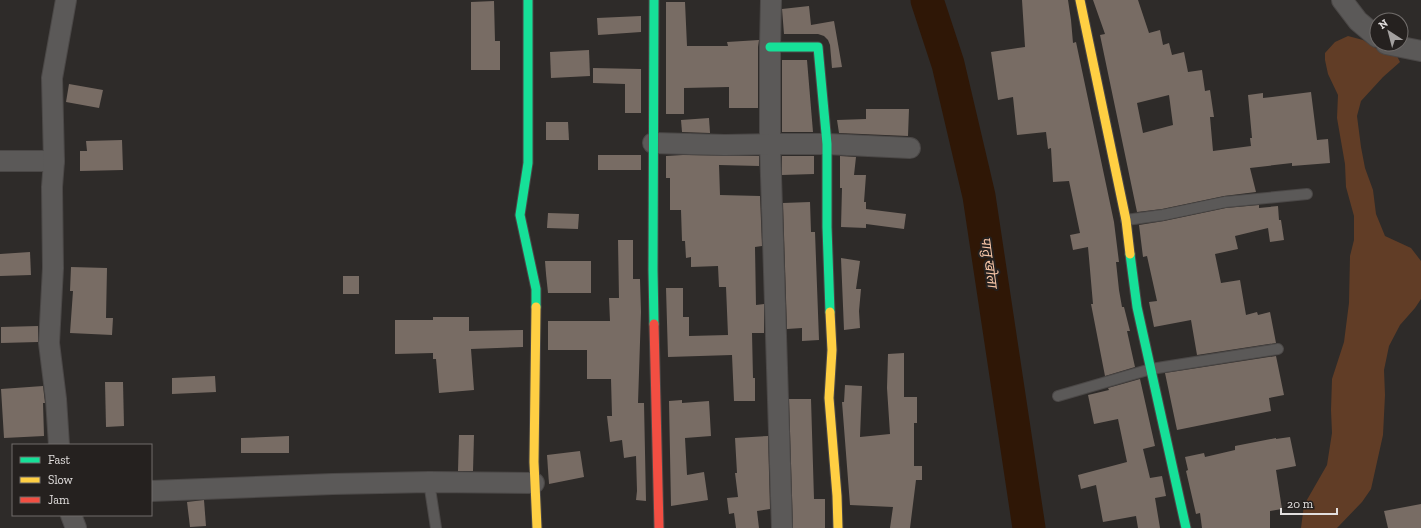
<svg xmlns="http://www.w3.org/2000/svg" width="1421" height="528" font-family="'Zilla Slab','Noto Sans Devanagari',serif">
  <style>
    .green { fill: #613d26 }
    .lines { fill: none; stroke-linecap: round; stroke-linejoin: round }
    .river { stroke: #2f1706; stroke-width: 33 }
    .building { fill: #786c64; fill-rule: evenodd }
    .lane-casing { stroke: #4b4847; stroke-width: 12 }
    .street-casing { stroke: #4b4847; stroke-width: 22 }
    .fast-casing { stroke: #4b4847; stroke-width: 11 }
    .slow-casing { stroke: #4b4847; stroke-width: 11 }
    .jam-casing { stroke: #4b4847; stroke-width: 11 }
    .lane { stroke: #5b5958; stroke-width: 10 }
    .street { stroke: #5b5958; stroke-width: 20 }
    .fast { stroke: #16e098; stroke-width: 9 }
    .slow { stroke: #ffcf43; stroke-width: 9 }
    .jam { stroke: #f24e42; stroke-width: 9 }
    .labels { text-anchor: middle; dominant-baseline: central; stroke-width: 4; stroke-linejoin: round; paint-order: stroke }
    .water-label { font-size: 14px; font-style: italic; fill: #f7c5a6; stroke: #25211f }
  </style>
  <rect width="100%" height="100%" fill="#2e2b29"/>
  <path class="green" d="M1348,36L1363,40L1382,52L1397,56L1400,62L1383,77L1361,101L1357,116L1361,147L1365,168L1373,190L1376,214L1385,236L1411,248L1421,261V299L1415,308L1400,325L1389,346L1384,370L1385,395L1383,435L1371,489L1362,502L1337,528H1301L1304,505L1327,465L1332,433L1331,410L1332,379L1344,342L1349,303L1350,256L1354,240V216L1346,187L1345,164L1337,118L1338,95L1328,74L1325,60V53L1335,42Z"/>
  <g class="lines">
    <path class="river" d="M927,0L948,64L979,196L1029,528"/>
  </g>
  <g class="building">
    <path d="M1022,0H1068L1071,20L1073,43L1076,42L1114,222L1119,262H1116L1119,290L1122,307H1124L1130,331H1127L1135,367L1105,376L1091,304H1093L1088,247L1073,250L1070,235L1080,233L1069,181L1053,182L1051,148L1048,149L1046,132L1017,135L1013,97L998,100L991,52L1025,47Z"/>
    <path d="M1093,0H1138L1149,33L1160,30L1163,45L1169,43L1172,55L1184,52L1188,72L1202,70L1205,91L1210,90L1214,117H1210L1213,151L1251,146L1250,138H1252L1248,95L1263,93V98L1311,92L1317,140L1328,139L1330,163L1292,166V163L1250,168L1256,192L1224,196L1162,209L1137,212L1100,35L1105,34ZM1169,95L1173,125L1143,133L1137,103Z"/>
    <path d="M494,1L495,41H500V70H471V2Z"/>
    <path d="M666,2H685L687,46H728L727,42L759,40L758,47V108H729V87L684,88V114H666Z"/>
    <path d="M809,6L811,25L834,21L842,67L832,68L830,45L828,40L824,36L818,34H784L782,9Z"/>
    <path d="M641,16V32L598,35L597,18Z"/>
    <path d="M589,50L590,76L551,78L550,52Z"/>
    <path d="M782,60H807L813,132H782Z"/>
    <path d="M593,68L641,69V113H625V84L593,83Z"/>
    <path d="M69,84L103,90L99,108L66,102Z"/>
    <path d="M866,109H909L908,136L839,133L837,120L866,119Z"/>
    <path d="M709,118L710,133L682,132L681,120Z"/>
    <path d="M546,122H568L569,140H546Z"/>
    <path d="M122,140L123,170L80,171V151H87L86,141Z"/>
    <rect x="598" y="155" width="43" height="15"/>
    <path d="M683,155L759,156V166L719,165L720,195L760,196L762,246L755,247L756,305L764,304V333H752L753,378H755V401H734L732,355L668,357L666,288H683V317H689V336L728,335L726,287H719L718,266L691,267V257L686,258L685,241H682L681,210H670V178H666V156Z"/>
    <path d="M782,156H814V174L782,175Z"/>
    <path d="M840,156L856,157L854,175H866L864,202H866V209L906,214L904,229L866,224V228L841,227L842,188H840Z"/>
    <path d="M810,202L811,232H815L819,340L802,341V328L787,329L783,203Z"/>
    <path d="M1259,205V208L1278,206L1279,220H1281L1284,240L1270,242L1268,228L1235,236L1238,249L1215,254L1221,283L1240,280L1246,315L1257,312L1258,315L1270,312L1276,343L1197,355L1191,320L1154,327L1149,302L1157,301L1147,256L1143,257L1139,225L1164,221L1226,208Z"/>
    <path d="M548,213L579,214L578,229L547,228Z"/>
    <path d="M618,240H633V279H640L641,312L638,403H644L646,501L636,500L637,491L636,456L624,458L622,440L610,442L607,416H612L611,379H587V350H548V321H610L609,298H619Z"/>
    <path d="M30,252L31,275L0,276V254Z"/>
    <path d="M841,258L860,261L856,289H861L859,311L860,328L844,330Z"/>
    <path d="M545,261H591V293H548L546,274Z"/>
    <path d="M71,267L107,268L106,318H113L112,335L70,333L73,291H70Z"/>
    <rect x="343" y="276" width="16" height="18"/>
    <path d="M433,317H469V331L523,330V347L471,349L474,390L439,393L436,359H433V353L395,354V320H433Z"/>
    <path d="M38,326V342L1,343V327Z"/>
    <path d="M904,353V397H917V423H914V466H922V480H916L910,528H890L893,507L850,505L842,402H844L845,385L862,386L860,437L890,434L887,388L888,354Z"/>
    <path d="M1276,356L1284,395L1269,398L1271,411L1177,430L1165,373Z"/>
    <path d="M215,376L216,392L172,394V378Z"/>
    <path d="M1140,379L1155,446L1143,449L1150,478L1162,476L1166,496L1155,498L1160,528H1138L1136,516L1103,522L1096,485L1081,489L1078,475L1127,462L1118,419L1094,424L1088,395L1109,390L1108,388Z"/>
    <path d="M105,382H123L124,426L106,427Z"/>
    <path d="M43,386L45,403H43L44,436L4,438L1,389Z"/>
    <path d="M789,399H811L814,499H825V528H793Z"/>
    <path d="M682,400V403L709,401L711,436L685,438L687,475L704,472L708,500L671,506L669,401Z"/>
    <path d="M459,435H474L473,471H458Z"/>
    <path d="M289,436V453H241V438Z"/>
    <path d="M768,436L770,509L757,511L759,528H736L734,513L729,514L727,498L738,497L735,473H737L735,438Z"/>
    <path d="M1290,437L1296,466L1276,470L1282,509L1270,511V528H1202L1200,513L1196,514L1186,471L1188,470L1185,457L1204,453L1205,457L1235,450V446L1276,438V439Z"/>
    <path d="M580,451L584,477L549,484L547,455Z"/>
    <path d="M204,500L206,526L190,527L187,502Z"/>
    <path d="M1421,504V528H1388L1384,511Z"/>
  </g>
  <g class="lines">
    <g class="lane-casing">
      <g id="lane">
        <path d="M1126,220L1163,215L1225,202L1307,194"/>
        <path d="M1058,396L1151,369L1278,349"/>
        <path d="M429,482L436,528"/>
      </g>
    </g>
    <g class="street-casing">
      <g id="street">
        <path d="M771,0L770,47V144L782,528"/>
        <path d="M1342,0L1358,21L1377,37"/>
        <path d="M1386,44L1421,51"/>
        <path d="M653,143L725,145L770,144H827L910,148"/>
        <path d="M0,161H54"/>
        <path d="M59,445L56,399L49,343L53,268L52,187L54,161L52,78L66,0"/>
        <path d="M151,491L333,484L429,482L534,483"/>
        <path d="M71,515L76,528"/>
      </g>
    </g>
    <g class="fast-casing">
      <g id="fast">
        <path d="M528,0V163L520,215L536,289V307"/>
        <path d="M654,0L653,270L654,324"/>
        <path d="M770,47H818L827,144V227L830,312"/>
        <path d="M1130,254L1137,307L1186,528"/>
      </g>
    </g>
    <g class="slow-casing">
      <g id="slow">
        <path d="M1080,0L1126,220L1130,254"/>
        <path d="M536,307L534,462L537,528"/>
        <path d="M830,312L832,350L829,398L837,496L838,528"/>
      </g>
    </g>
    <g class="jam-casing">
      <path id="jam" d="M654,324L659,528"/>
    </g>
    <use href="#lane" class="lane"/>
    <use href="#street" class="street"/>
    <use href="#fast" class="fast"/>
    <use href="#slow" class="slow"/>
    <use href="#jam" class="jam"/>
  </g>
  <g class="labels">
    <g class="water-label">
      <text transform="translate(989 262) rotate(82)">पातु खोला</text>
    </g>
  </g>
  <rect x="12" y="444" width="140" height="72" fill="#25211f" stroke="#716d6b"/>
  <rect x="20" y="457" width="20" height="6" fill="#16e098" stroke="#716d6b"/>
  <text x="48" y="464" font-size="12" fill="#e2dfde">Fast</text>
  <rect x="20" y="477" width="20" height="6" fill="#ffcf43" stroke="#716d6b"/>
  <text x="48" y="484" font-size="12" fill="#e2dfde">Slow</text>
  <rect x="20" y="497" width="20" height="6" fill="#f24e42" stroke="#716d6b"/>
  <text x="48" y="504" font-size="12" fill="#e2dfde">Jam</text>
  <g transform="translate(1389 32) rotate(324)"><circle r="19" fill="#25211f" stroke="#716d6b"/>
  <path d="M0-3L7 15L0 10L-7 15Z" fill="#a3a09f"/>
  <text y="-6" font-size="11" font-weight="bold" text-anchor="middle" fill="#e2dfde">N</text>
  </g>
  <path d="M1281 508v6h56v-6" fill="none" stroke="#e2dfde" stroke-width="2"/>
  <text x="1287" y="508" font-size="12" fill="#e2dfde" stroke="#25211f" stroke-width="3" paint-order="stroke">20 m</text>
</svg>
